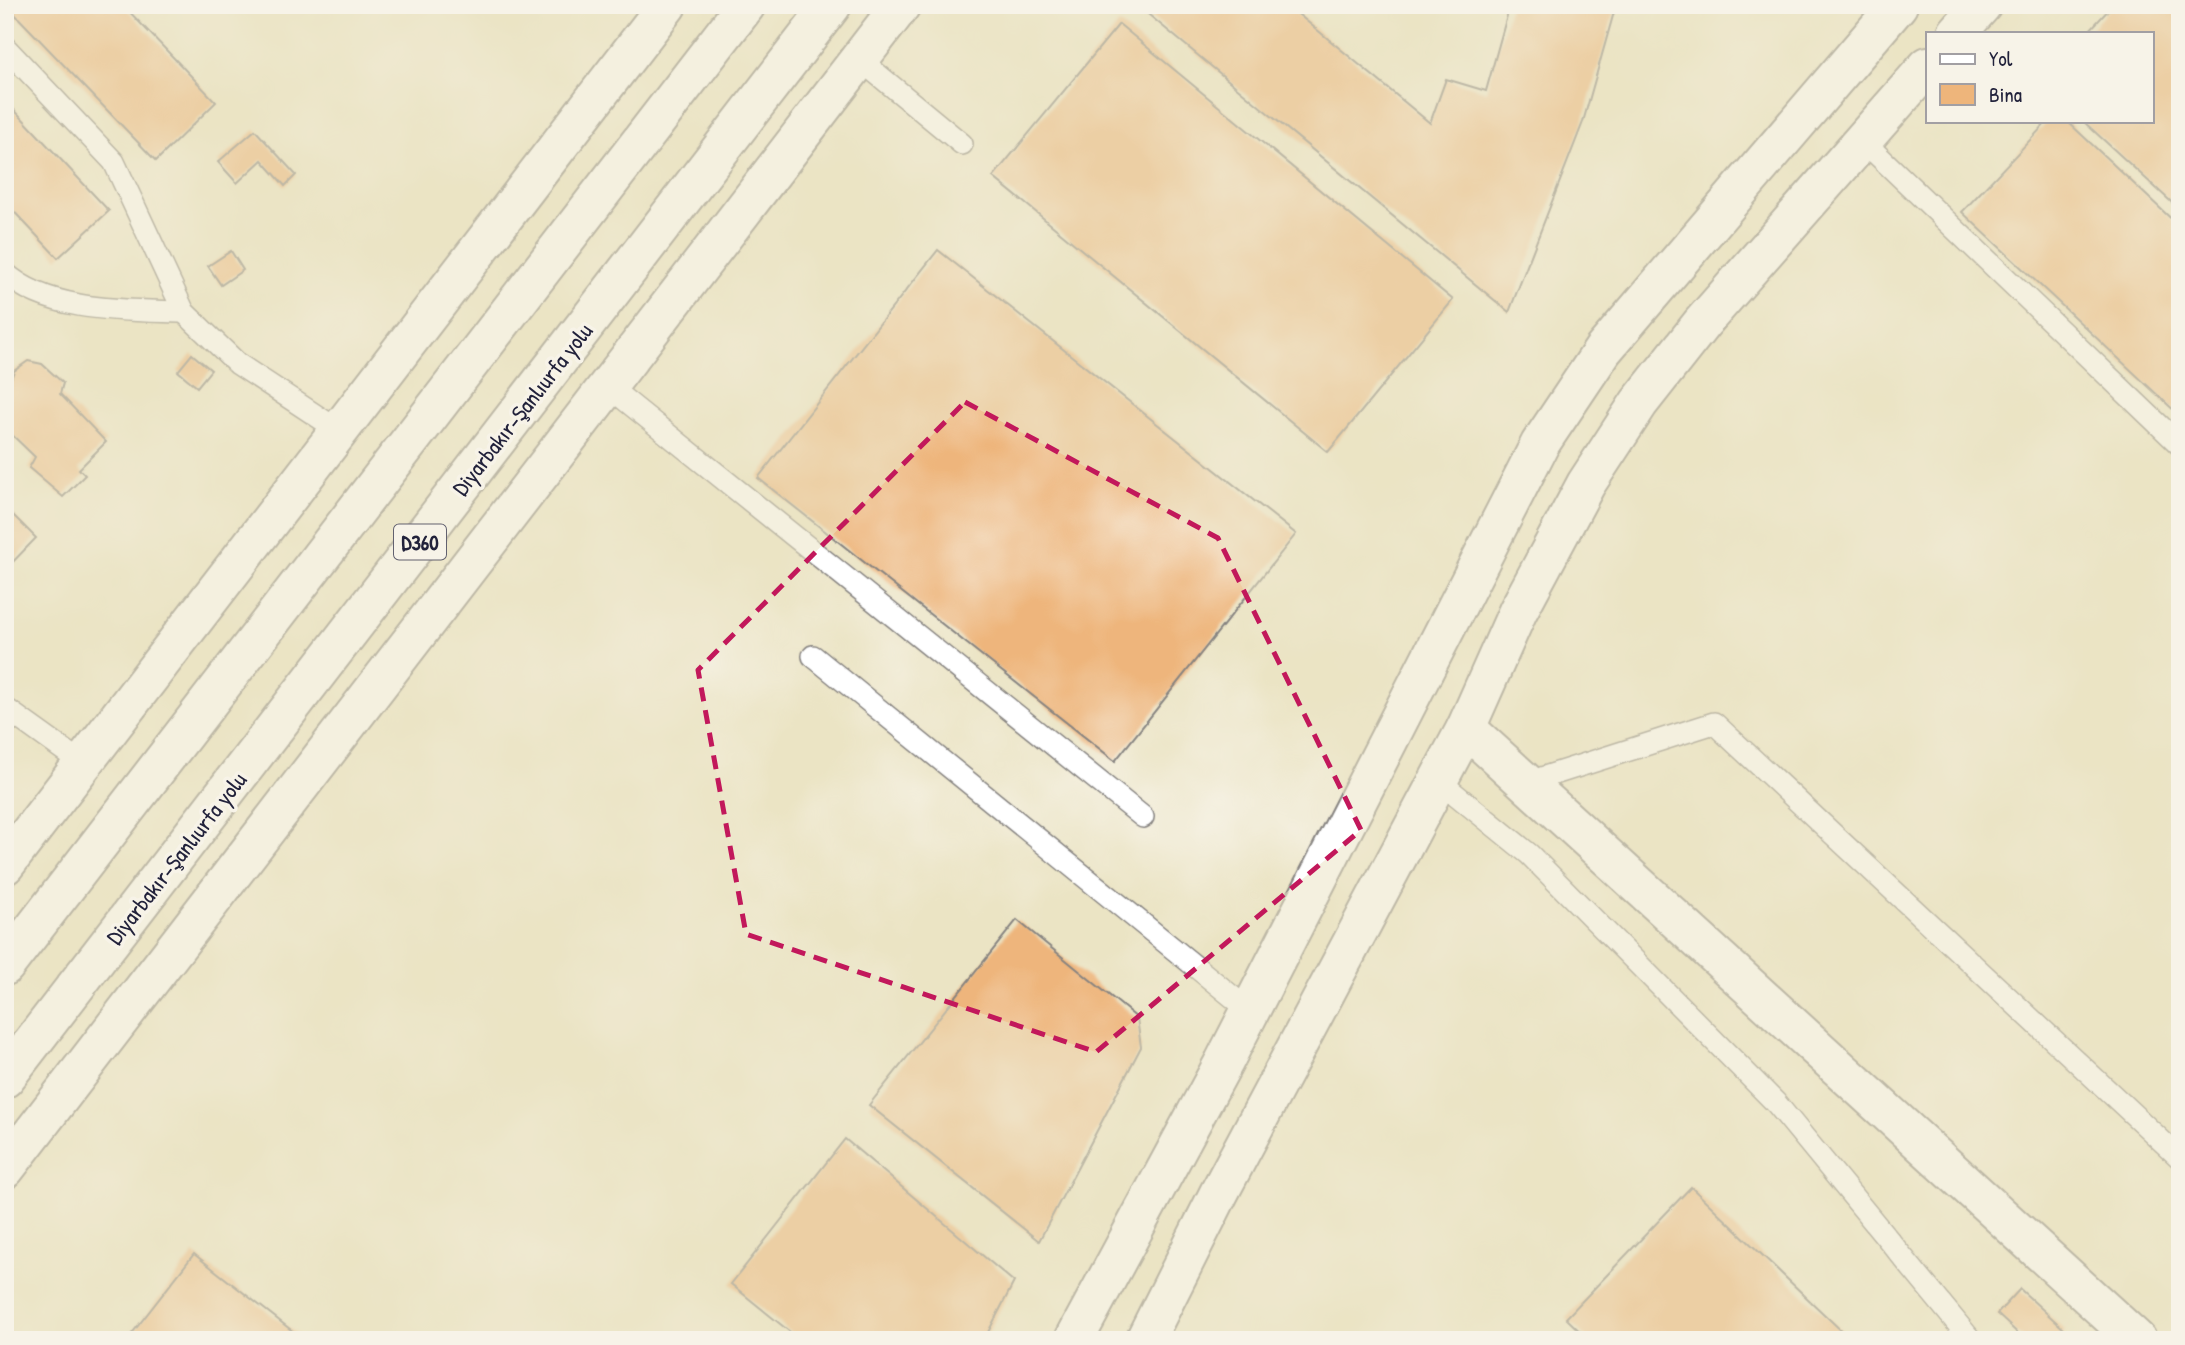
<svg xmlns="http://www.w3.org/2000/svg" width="2185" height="1345" font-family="'Patrick Hand',sans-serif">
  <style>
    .building { fill: #eeb57b }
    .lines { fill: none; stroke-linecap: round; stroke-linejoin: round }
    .lane-casing { stroke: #868380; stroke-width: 24 }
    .street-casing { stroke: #868380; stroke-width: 42 }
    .primary-casing { stroke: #868380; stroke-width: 42 }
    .highway-casing { stroke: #868380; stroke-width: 42 }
    .lane { stroke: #fff; stroke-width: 21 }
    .street { stroke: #fff; stroke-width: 38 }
    .primary { stroke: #fff; stroke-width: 38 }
    .highway { stroke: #fff; stroke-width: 38 }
    .marked { fill: none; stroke: #c2185b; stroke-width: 5; stroke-dasharray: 14 9; stroke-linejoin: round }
    .labels { text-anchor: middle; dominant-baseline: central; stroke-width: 7; stroke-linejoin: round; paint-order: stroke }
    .shield { fill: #f7f3e8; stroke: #62616f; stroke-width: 2 }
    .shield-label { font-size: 21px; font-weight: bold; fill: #22223b }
    .street-label { font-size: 23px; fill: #22223b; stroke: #f7f3e8 }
  </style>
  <rect width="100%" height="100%" fill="#f7f3e8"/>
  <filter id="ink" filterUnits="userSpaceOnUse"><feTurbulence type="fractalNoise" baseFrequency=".0143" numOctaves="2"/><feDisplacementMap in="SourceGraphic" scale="14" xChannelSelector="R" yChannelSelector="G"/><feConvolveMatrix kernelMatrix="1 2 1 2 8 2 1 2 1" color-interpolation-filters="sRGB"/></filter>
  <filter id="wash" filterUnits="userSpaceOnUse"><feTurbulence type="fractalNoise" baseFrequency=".00686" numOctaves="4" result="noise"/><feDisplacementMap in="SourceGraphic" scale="28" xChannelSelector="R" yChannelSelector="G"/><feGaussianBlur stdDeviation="1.57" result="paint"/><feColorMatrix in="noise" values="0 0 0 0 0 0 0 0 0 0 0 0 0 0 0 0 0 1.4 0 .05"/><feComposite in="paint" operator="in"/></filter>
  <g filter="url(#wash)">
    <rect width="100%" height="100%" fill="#ebe4c4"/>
    <g id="blocks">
      <g class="building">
        <path d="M6,5H123L216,102L156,161Z"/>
        <path d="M1137,5H1287L1430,123L1446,79L1486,91L1510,5H1616L1583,122L1509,312Z"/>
        <path d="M2113,5H2180V210L2083,121H2152V33H2087Z"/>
        <path d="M1119,24L1453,300L1328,452L993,177Z"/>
        <path d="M5,100L109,211L58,258L5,202Z"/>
        <path d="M2048,121H2067L2180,227V416L1962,212Z"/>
        <path d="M255,130L296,175L285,186L262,160L237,183L218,162Z"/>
        <path d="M938,250L1296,534L1115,761L758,478Z"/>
        <path d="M231,251L243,270L221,285L208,266Z"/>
        <path d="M192,354L211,370L197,387L178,371Z"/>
        <path d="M28,361L42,364L63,383L60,394L106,442L79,469L85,475L63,497L29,468L35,457L5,428V397L9,384L14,371Z"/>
        <path d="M5,507L36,538L5,570Z"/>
        <path d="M1017,920L1137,1018L1141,1047L1039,1241L869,1105Z"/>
        <path d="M845,1139L1014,1282L984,1340H800L731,1284Z"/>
        <path d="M1691,1187L1849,1338L1589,1340L1566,1318Z"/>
        <path d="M194,1254L304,1340H127Z"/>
        <path d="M2020,1289L2065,1330L2056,1340H2025L1997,1314Z"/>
      </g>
    </g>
  </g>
  <g filter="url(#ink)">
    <use href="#blocks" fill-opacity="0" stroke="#868380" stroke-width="2"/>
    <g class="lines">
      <g class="lane-casing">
        <g id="lane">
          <path d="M5,47L114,162L184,312L238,364L338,430"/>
          <path d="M859,59L962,144"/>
          <path d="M1862,140L2180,445"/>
          <path d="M5,273C49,313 128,310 184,312"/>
          <path d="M609,387L1143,817"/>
          <path d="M813,656L1250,1011"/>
          <path d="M5,708L83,764"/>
          <path d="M1439,781L1529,854L1776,1103L1971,1340"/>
          <path d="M1529,782L1714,723L2180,1158"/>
        </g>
      </g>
      <g class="street-casing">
        <path id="street" d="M1466,728L2137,1340"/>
      </g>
      <g class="primary-casing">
        <g id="primary">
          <path d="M1957,33L1982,5"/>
          <path d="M1074,1340L1224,1062L1540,444L1603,350L1898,5"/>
          <path d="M1145,1340L1219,1193L1466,728L1518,611L1586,484L1639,403L1702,323L1928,66"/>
        </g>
      </g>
      <g class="highway-casing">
        <g id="highway">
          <path d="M5,865L667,5"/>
          <path d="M5,966L746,5"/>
          <path d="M5,1078L832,5"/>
          <path d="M5,1169L901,5"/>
        </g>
      </g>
      <use href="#lane" class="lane"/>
      <use href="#street" class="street"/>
      <use href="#primary" class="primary"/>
      <use href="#highway" class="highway"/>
    </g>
  </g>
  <path d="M0 0H2185V1345H0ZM965,402L1218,538L1361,830L1096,1052L746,934L698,670Z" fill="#ebe4c4" fill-opacity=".55" fill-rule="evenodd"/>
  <path class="marked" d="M965,402L1218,538L1361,830L1096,1052L746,934L698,670Z"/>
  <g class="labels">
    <rect class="shield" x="394" y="524.5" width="52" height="35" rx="5"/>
    <g class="shield-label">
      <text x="420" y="542">D360</text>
    </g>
    <g class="street-label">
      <text transform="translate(522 409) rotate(-52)">Diyarbakır-Şanlıurfa yolu</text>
      <text transform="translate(176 858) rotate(-52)">Diyarbakır-Şanlıurfa yolu</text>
    </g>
  </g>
  <rect width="2185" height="1345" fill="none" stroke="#f7f3e8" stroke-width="28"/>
  <rect x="1926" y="32" width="228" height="91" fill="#f7f3e8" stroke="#a29fa3" stroke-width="2"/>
  <rect x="1940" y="54" width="35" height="10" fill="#ffffff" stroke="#a29fa3" stroke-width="2"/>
  <text x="1989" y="66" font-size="21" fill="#22223b">Yol</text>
  <rect x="1940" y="84" width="35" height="21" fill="#eeb57b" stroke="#a29fa3" stroke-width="2"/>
  <text x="1989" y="102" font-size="21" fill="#22223b">Bina</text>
</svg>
